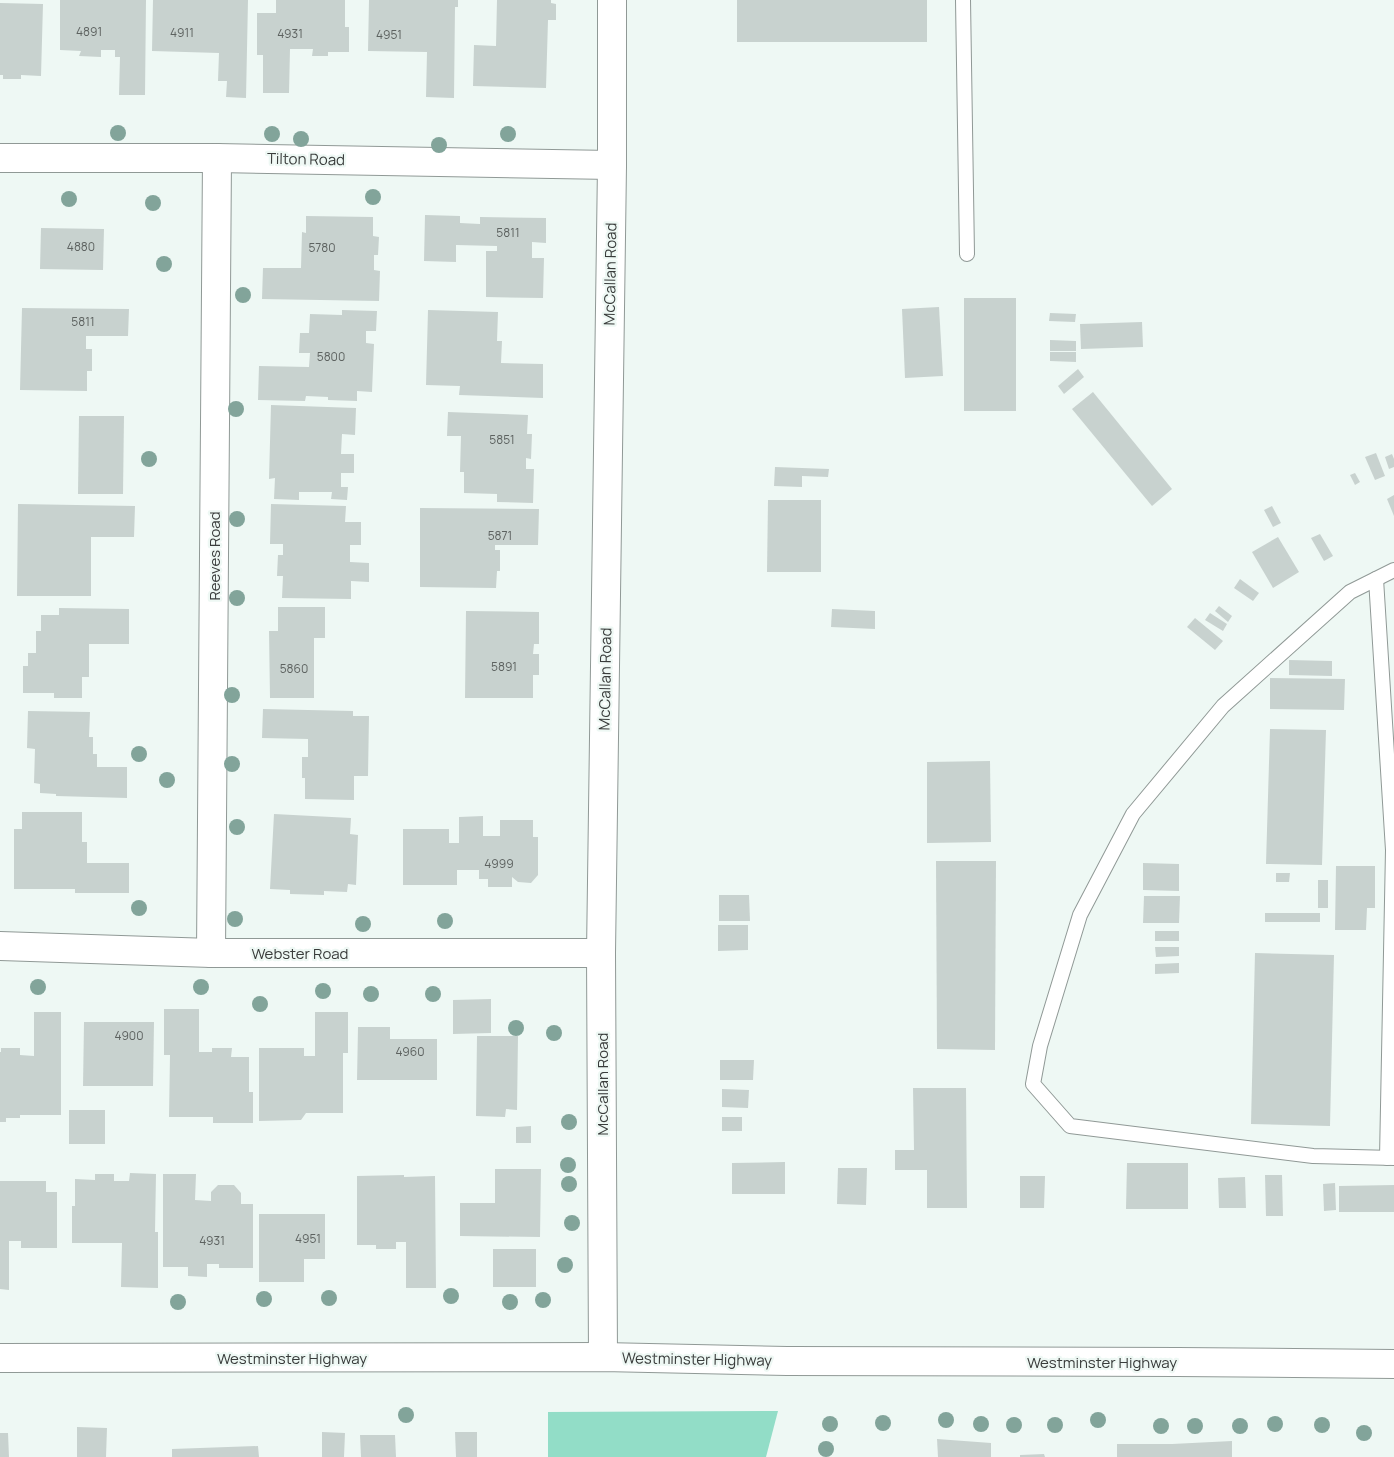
<svg xmlns="http://www.w3.org/2000/svg" width="1394" height="1457" font-family="Manrope,sans-serif">
  <style>
    .green { fill: #92ddc7 }
    .building { fill: #c8d2cf }
    .lines { fill: none; stroke-linecap: round; stroke-linejoin: round }
    .service-casing { stroke: #909996; stroke-width: 16 }
    .minor-casing { stroke: #909996; stroke-width: 30 }
    .secondary-casing { stroke: #909996; stroke-width: 30 }
    .service { stroke: #fff; stroke-width: 14 }
    .minor { stroke: #fff; stroke-width: 28 }
    .secondary { stroke: #fff; stroke-width: 28 }
    .tree { fill: #82a49a }
    .labels { text-anchor: middle; dominant-baseline: central; stroke-width: 4.5; stroke-linejoin: round; paint-order: stroke }
    .number-label { font-size: 12px; fill: #5d6260 }
    .street-label { font-size: 15px; fill: #393c3b; stroke: #eef8f4 }
  </style>
  <rect width="100%" height="100%" fill="#eef8f4"/>
  <path class="green" d="M778,1411L766,1457H548V1412Z"/>
  <g class="building">
    <path d="M60,0H146L145,95H119L120,57H115V50H101V57L79,56L81,51L60,50Z"/>
    <path d="M153,0H248L246,98L226,97L227,81H218L219,53L152,51Z"/>
    <path d="M276,0H345V27H349V52H328V56H312L313,49H290L289,93H263V55H257V13H276Z"/>
    <path d="M369,0H458V7H455L454,98L426,97L427,52L368,51Z"/>
    <path d="M497,0H551V3L556,4V20H548L546,88L473,86L474,45L496,46Z"/>
    <rect x="737" y="0" width="190" height="42"/>
    <path d="M0,3L43,4L41,76L21,75V79H3V75H0Z"/>
    <path d="M425,215L460,216V223L480,224V217L546,218V243L532,242V258H544L543,298L486,297V251H497V246L456,245V262L424,261Z"/>
    <path d="M306,216L373,217V236L379,237L378,255H374V270L380,271L379,301L262,299L263,268H301L302,232L306,233Z"/>
    <path d="M41,228L104,229L103,270L40,269Z"/>
    <rect x="964" y="298" width="52" height="113"/>
    <path d="M939,307L943,376L905,378L902,309Z"/>
    <path d="M22,308L129,309L128,336H86V349H92V371H87V391L20,390Z"/>
    <path d="M342,310L377,311L376,331H366V343L374,344L372,392L357,391V401L328,400V397L306,396L305,401L258,400L259,366L309,367L310,353H299L300,333H309L310,314L342,315Z"/>
    <path d="M428,310L498,312L497,341H502L501,363L543,364V398L459,395L460,386L426,385Z"/>
    <path d="M1050,313L1076,314L1075,322L1049,321Z"/>
    <path d="M1142,322L1143,347L1081,349L1080,324Z"/>
    <path d="M1050,340L1076,341V351H1050Z"/>
    <path d="M1050,352H1076V362L1050,361Z"/>
    <path d="M1078,369L1084,377L1064,394L1058,386Z"/>
    <path d="M1093,392L1172,489L1152,506L1072,409Z"/>
    <path d="M271,405L356,408L355,435L342,434L341,454H354V473H341V487H348L347,500L331,499L332,492H299V500L274,499L275,478L269,479Z"/>
    <path d="M448,412L528,415L527,434H532L531,459L526,458V469H534L533,503L497,502V494L464,493V472H460L461,436H447Z"/>
    <path d="M79,416H124L123,494H78Z"/>
    <path d="M1376,453L1385,476L1375,480L1365,457Z"/>
    <path d="M1392,454L1394,459V467L1389,469L1385,457Z"/>
    <path d="M775,467L829,469L828,477L802,476V487L774,486Z"/>
    <path d="M1355,473L1360,482L1355,485L1350,475Z"/>
    <path d="M1394,495V516L1387,499Z"/>
    <path d="M768,500H821V572H767Z"/>
    <path d="M18,504L135,506L134,537H91V596H17Z"/>
    <path d="M271,504L346,506L345,522H361V545H350V562L369,563V582L351,581V599L282,598L283,576H277L278,555H283V544H270Z"/>
    <path d="M1272,506L1281,523L1273,527L1264,510Z"/>
    <path d="M420,508L539,509L538,545H495V550H500V571H497L496,588L420,587Z"/>
    <path d="M1320,534L1333,556L1324,561L1311,538Z"/>
    <path d="M1278,537L1299,572L1273,588L1252,552Z"/>
    <path d="M1240,579L1259,593L1253,601L1234,588Z"/>
    <path d="M1219,606L1232,616L1228,622L1215,611Z"/>
    <path d="M278,607H325V638H314V698H270L269,631H278Z"/>
    <path d="M59,608L129,609V644H89V677H82V698H54V693H23V666H28V653H36V631H41V615H59Z"/>
    <path d="M832,609L875,611V629L831,627Z"/>
    <path d="M466,611L539,612V644H534L533,654H539V675H533V698H465Z"/>
    <path d="M1210,613L1227,624L1223,631L1205,620Z"/>
    <path d="M1195,618L1223,641L1215,650L1187,627Z"/>
    <path d="M1289,660L1332,661V676L1289,675Z"/>
    <path d="M1270,678L1345,679L1344,710L1270,709Z"/>
    <path d="M263,709L353,711V716H369L368,776H354V800L305,799V778H302V757H308V739L262,738Z"/>
    <path d="M28,711L90,712L89,737H93V754H97V767H127V798L56,796V794L40,793V784L34,783L35,749L27,748Z"/>
    <path d="M1270,729L1326,730L1322,865L1266,864Z"/>
    <path d="M990,761L991,842L927,843V762Z"/>
    <path d="M22,812H82V842H87V863H129V893H75V889H14V829H22Z"/>
    <path d="M274,814L351,818L350,834L358,835L356,885L348,884L347,892L324,891V895L290,894V890L270,889Z"/>
    <path d="M483,816V836H500V820H533V837H538V875L531,883L518,882L512,877V887H488V879H479V870H457V885H403V829H449V843H459V817Z"/>
    <path d="M936,861H996L995,1050L937,1049Z"/>
    <path d="M1143,863L1179,864V891L1143,890Z"/>
    <path d="M1336,866H1375V908H1367L1366,930H1335Z"/>
    <path d="M1276,873H1290L1289,882H1276Z"/>
    <rect x="1318" y="880" width="10" height="28"/>
    <path d="M719,895H749L750,921H719Z"/>
    <path d="M1144,896H1180L1179,923H1143Z"/>
    <rect x="1265" y="913" width="55" height="9"/>
    <path d="M718,925H748V950L718,951Z"/>
    <rect x="1155" y="931" width="24" height="10"/>
    <path d="M1155,947H1179V956L1156,957Z"/>
    <path d="M1255,953L1334,955L1330,1126L1251,1124Z"/>
    <path d="M1179,963V973L1155,974V964Z"/>
    <path d="M491,999V1033L453,1034V1000Z"/>
    <path d="M164,1009H199V1052H212V1048H232L231,1057H249V1092H253V1123H213V1117H169L170,1055H164Z"/>
    <path d="M34,1012H61V1115H20V1118H6V1122H0V1052H1V1048H20V1055L34,1056Z"/>
    <path d="M315,1012H348V1053H343V1113H306L301,1120L259,1121V1048H304V1056H315Z"/>
    <path d="M84,1022H154L153,1086H83Z"/>
    <path d="M358,1027H390V1039H437V1080H357Z"/>
    <path d="M477,1036H518L517,1110L506,1109L505,1117L476,1116Z"/>
    <path d="M720,1060H754L753,1080H720Z"/>
    <path d="M913,1088H966L967,1208H927V1170H895V1150H914Z"/>
    <path d="M722,1089L749,1090L748,1108L722,1107Z"/>
    <rect x="69" y="1110" width="36" height="34"/>
    <rect x="722" y="1117" width="20" height="14"/>
    <path d="M531,1126V1143H516V1127Z"/>
    <path d="M785,1162V1194H732V1163Z"/>
    <path d="M1127,1163H1188V1209H1126Z"/>
    <path d="M838,1168H867L866,1205L837,1204Z"/>
    <path d="M495,1169H541L540,1237L460,1236V1203H495Z"/>
    <path d="M130,1173L156,1174L155,1232H158V1288L121,1287L122,1243H72V1206H75V1179L95,1180V1174H114V1181H129Z"/>
    <path d="M163,1174H196L195,1200L211,1201V1192L218,1185H234L241,1193V1204H253V1268H219V1264H207V1277L188,1276V1267H163Z"/>
    <path d="M404,1175V1177L435,1176L436,1288H406V1242H396V1249H376V1245H357V1176Z"/>
    <path d="M1265,1175H1282L1283,1216H1266Z"/>
    <path d="M1020,1176H1045L1044,1208H1020Z"/>
    <path d="M1245,1177L1246,1208H1219L1218,1178Z"/>
    <path d="M0,1181H46V1192H57V1248H21V1241H9V1290L0,1289Z"/>
    <path d="M1335,1183L1336,1210L1324,1211L1323,1184Z"/>
    <path d="M1394,1185V1212H1339V1186Z"/>
    <path d="M259,1214H325V1259H304V1282H259Z"/>
    <rect x="493" y="1249" width="43" height="38"/>
    <path d="M77,1427L107,1428L106,1457H77Z"/>
    <path d="M322,1432L345,1433L344,1457H322Z"/>
    <path d="M455,1432H477V1457H456Z"/>
    <path d="M0,1433H8L9,1457H0Z"/>
    <path d="M360,1435H395L396,1457H361Z"/>
    <path d="M937,1439L991,1443V1457H938Z"/>
    <path d="M1232,1441V1457H1117V1444H1172Z"/>
    <path d="M258,1446L259,1457H172V1449Z"/>
    <path d="M1044,1454L1045,1457H1020V1455Z"/>
  </g>
  <g class="lines">
    <g class="service-casing">
      <g id="service">
        <path d="M963,0L967,254"/>
        <path d="M1394,570L1350,592L1223,706L1133,814L1080,915L1040,1046L1033,1084L1070,1126L1313,1156L1394,1158"/>
        <path d="M1376,579L1393,850L1387,1158"/>
      </g>
    </g>
    <g class="minor-casing">
      <g id="minor">
        <path d="M0,158H217L612,165"/>
        <path d="M0,946L211,953H601"/>
        <path d="M211,953L217,158"/>
        <path d="M603,1357L601,953L612,165V0"/>
      </g>
    </g>
    <g class="secondary-casing">
      <path id="secondary" d="M0,1358L603,1357L787,1361L1178,1362L1394,1364"/>
    </g>
    <use href="#service" class="service"/>
    <use href="#minor" class="minor"/>
    <use href="#secondary" class="secondary"/>
  </g>
  <g class="tree">
    <circle cx="118" cy="133" r="8"/>
    <circle cx="272" cy="134" r="8"/>
    <circle cx="508" cy="134" r="8"/>
    <circle cx="301" cy="139" r="8"/>
    <circle cx="439" cy="145" r="8"/>
    <circle cx="373" cy="197" r="8"/>
    <circle cx="69" cy="199" r="8"/>
    <circle cx="153" cy="203" r="8"/>
    <circle cx="164" cy="264" r="8"/>
    <circle cx="243" cy="295" r="8"/>
    <circle cx="236" cy="409" r="8"/>
    <circle cx="149" cy="459" r="8"/>
    <circle cx="237" cy="519" r="8"/>
    <circle cx="237" cy="598" r="8"/>
    <circle cx="232" cy="695" r="8"/>
    <circle cx="139" cy="754" r="8"/>
    <circle cx="232" cy="764" r="8"/>
    <circle cx="167" cy="780" r="8"/>
    <circle cx="237" cy="827" r="8"/>
    <circle cx="139" cy="908" r="8"/>
    <circle cx="235" cy="919" r="8"/>
    <circle cx="445" cy="921" r="8"/>
    <circle cx="363" cy="924" r="8"/>
    <circle cx="38" cy="987" r="8"/>
    <circle cx="201" cy="987" r="8"/>
    <circle cx="323" cy="991" r="8"/>
    <circle cx="371" cy="994" r="8"/>
    <circle cx="433" cy="994" r="8"/>
    <circle cx="260" cy="1004" r="8"/>
    <circle cx="516" cy="1028" r="8"/>
    <circle cx="554" cy="1033" r="8"/>
    <circle cx="569" cy="1122" r="8"/>
    <circle cx="568" cy="1165" r="8"/>
    <circle cx="569" cy="1184" r="8"/>
    <circle cx="572" cy="1223" r="8"/>
    <circle cx="565" cy="1265" r="8"/>
    <circle cx="451" cy="1296" r="8"/>
    <circle cx="329" cy="1298" r="8"/>
    <circle cx="264" cy="1299" r="8"/>
    <circle cx="543" cy="1300" r="8"/>
    <circle cx="178" cy="1302" r="8"/>
    <circle cx="510" cy="1302" r="8"/>
    <circle cx="406" cy="1415" r="8"/>
    <circle cx="946" cy="1420" r="8"/>
    <circle cx="1098" cy="1420" r="8"/>
    <circle cx="883" cy="1423" r="8"/>
    <circle cx="830" cy="1424" r="8"/>
    <circle cx="981" cy="1424" r="8"/>
    <circle cx="1275" cy="1424" r="8"/>
    <circle cx="1014" cy="1425" r="8"/>
    <circle cx="1055" cy="1425" r="8"/>
    <circle cx="1322" cy="1425" r="8"/>
    <circle cx="1161" cy="1426" r="8"/>
    <circle cx="1195" cy="1426" r="8"/>
    <circle cx="1240" cy="1426" r="8"/>
    <circle cx="1364" cy="1433" r="8"/>
    <circle cx="826" cy="1449" r="8"/>
  </g>
  <g class="labels">
    <g class="number-label">
      <text x="89" y="31">4891</text>
      <text x="182" y="32">4911</text>
      <text x="290" y="33">4931</text>
      <text x="389" y="34">4951</text>
      <text x="508" y="232">5811</text>
      <text x="81" y="246">4880</text>
      <text x="322" y="247">5780</text>
      <text x="83" y="321">5811</text>
      <text x="331" y="356">5800</text>
      <text x="502" y="439">5851</text>
      <text x="500" y="535">5871</text>
      <text x="504" y="666">5891</text>
      <text x="294" y="668">5860</text>
      <text x="499" y="863">4999</text>
      <text x="129" y="1035">4900</text>
      <text x="410" y="1051">4960</text>
      <text x="308" y="1238">4951</text>
      <text x="212" y="1240">4931</text>
    </g>
    <g class="street-label">
      <text transform="translate(306 159) rotate(1)">Tilton Road</text>
      <text transform="translate(610 274) rotate(-89)">McCallan Road</text>
      <text transform="translate(214 556) rotate(-90)">Reeves Road</text>
      <text transform="translate(605 679) rotate(-89)">McCallan Road</text>
      <text x="300" y="953">Webster Road</text>
      <text transform="translate(602 1084) rotate(-90)">McCallan Road</text>
      <text x="292" y="1358">Westminster Highway</text>
      <text transform="translate(697 1359) rotate(1)">Westminster Highway</text>
      <text x="1102" y="1362">Westminster Highway</text>
    </g>
  </g>
</svg>
